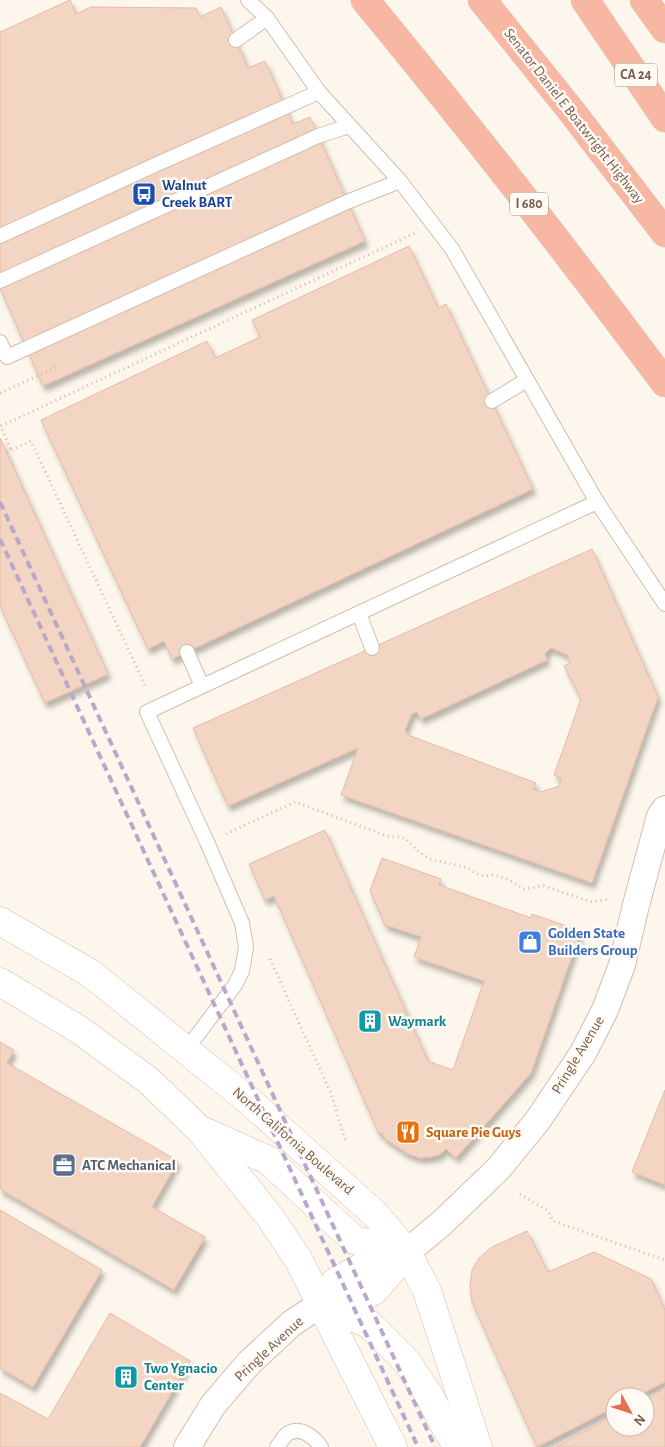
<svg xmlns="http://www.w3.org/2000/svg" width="665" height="1447" font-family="'Alegreya Sans',sans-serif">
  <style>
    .building { fill: #f3d5c3; stroke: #e6bba3; fill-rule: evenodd; filter: url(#shadow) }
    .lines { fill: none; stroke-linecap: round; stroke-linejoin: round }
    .service-casing { stroke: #d1beb0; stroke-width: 16 }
    .minor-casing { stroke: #d1beb0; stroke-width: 28 }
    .tertiary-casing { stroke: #d1beb0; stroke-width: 29 }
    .secondary-casing { stroke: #d6c0b0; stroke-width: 29 }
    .motorway-casing { stroke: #dad1cd; stroke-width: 29 }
    .path { stroke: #d9b8a5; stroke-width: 3; stroke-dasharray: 1 4; stroke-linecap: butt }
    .service { stroke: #fff; stroke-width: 14 }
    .minor { stroke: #fff; stroke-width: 26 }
    .tertiary { stroke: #fff; stroke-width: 28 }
    .secondary { stroke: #fff; stroke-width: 28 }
    .motorway { stroke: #f7b7a3; stroke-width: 28 }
    .rail { stroke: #b9a8c9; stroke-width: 4; stroke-dasharray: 8 5; stroke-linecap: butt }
    .labels { text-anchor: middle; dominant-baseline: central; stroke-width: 5; stroke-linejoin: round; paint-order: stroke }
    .shield { fill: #fffaf3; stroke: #a28b7f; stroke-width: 1 }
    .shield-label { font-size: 14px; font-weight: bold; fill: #7a5c4d }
    .street-label { font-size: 15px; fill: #7a5c4d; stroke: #fffaf3 }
    .transit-label { font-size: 15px; font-weight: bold; fill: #164399; stroke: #fffaf3; text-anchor: start }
    .shop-label { font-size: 15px; font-weight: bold; fill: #366cbe; stroke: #fffaf3; text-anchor: start }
    .culture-label { font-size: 15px; font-weight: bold; fill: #0d838f; stroke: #fffaf3; text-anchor: start }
    .food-label { font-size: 15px; font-weight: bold; fill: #c56008; stroke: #fffaf3; text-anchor: start }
    .service-label { font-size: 15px; font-weight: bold; fill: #4e5e75; stroke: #fffaf3; text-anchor: start }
  </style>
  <defs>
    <filter id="shadow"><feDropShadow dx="3" dy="5.5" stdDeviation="2.5" flood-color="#0004"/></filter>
  </defs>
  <rect width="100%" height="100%" fill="#fdf6ec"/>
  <g class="building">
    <path d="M70,0L76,14L91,7L196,8L200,17L221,7L248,68L265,61L293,124L310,117L365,241L43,386L0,288V32Z"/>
    <path d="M409,246L438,308L446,304L533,489L172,659L164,641L148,649L41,420L207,341L215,358L260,337L252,320Z"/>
    <path d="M0,438L108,674L45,703L0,606Z"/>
    <path d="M592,549L658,697L592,883L341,795L358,748L228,806L193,728ZM551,648L568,655L570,663L564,666L581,699L554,775L561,778L559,786L541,792L533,789L536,783L408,735L405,730L412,714L417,712L421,719L547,660L545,654Z"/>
    <path d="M325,830L428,1061L453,1070L484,981L414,957L421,937L385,925L370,891L382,858L441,879L439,885L531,918L532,914L581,931L531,1073L456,1158L446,1149L439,1155L430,1157L420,1158L408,1154L384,1138L382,1133L379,1134L274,896L265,900L249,864Z"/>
    <path d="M0,1042L14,1050L7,1063L178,1161L152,1207L205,1237L174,1290L0,1189Z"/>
    <path d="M665,1090V1185L632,1172Z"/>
    <path d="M0,1210L102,1270L33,1387L0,1368Z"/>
    <path d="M527,1231L548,1272L594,1252L651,1279L665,1310V1382L635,1397H615V1407L537,1447L472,1302L470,1287L472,1270L479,1258L492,1247Z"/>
    <path d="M110,1313L190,1361L140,1447H0V1393L48,1419Z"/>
    <path d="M665,1388V1447H556L615,1415V1427H645V1399Z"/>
  </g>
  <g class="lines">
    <g class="service-casing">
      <g id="service">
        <path d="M248,0L267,18L319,92L400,181L452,249L597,502L665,604"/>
        <path d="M236,40L267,18"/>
        <path d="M0,236L155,165L319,92"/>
        <path d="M0,281L292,148L318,136L349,126"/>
        <path d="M0,342L7,357L347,202L400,181"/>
        <path d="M492,401L527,380"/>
        <path d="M359,613L372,648"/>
        <path d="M187,652L202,686"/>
        <path d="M186,1050L235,985L242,971L246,947L242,923L207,842L147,712L597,502"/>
        <path d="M277,1447C280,1443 283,1438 287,1434C300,1425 314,1437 321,1447"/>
      </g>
    </g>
    <g class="minor-casing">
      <g id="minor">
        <path d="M407,1252L443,1222L498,1169L538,1120L583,1053L605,1010L622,965L636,905L660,816L665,809"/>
        <path d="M187,1447L213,1405L249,1363L292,1323L321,1304"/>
      </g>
    </g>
    <g class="tertiary-casing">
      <g id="tertiary">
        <path d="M321,1304L348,1305L375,1290L407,1252"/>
        <path d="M321,1304L335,1282L362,1267L407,1252"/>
      </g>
    </g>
    <g class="secondary-casing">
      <g id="secondary">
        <path d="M0,921L90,973L247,1099L376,1215L407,1252L427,1291L478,1447"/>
        <path d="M0,982L78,1029L148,1080L200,1130L270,1217L298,1259L393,1447"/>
        <path d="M203,1131L268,1160L354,1240L407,1252"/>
        <path d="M321,1304L369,1324L407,1362L430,1397L448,1432L459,1447"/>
      </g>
    </g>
    <g class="motorway-casing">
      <g id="motorway">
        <path d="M365,0C468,125 568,253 665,383"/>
        <path d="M482,0L569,108L665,233"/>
        <path d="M585,0L665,118"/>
        <path d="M644,0L665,29"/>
      </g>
    </g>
    <g class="path">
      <path d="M0,393L57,367"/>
      <path d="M0,425L11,449"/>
      <path d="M1,426L417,232"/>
      <path d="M7,452L31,441L145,685"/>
      <path d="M226,834L295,802L390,837H400L407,840L419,852L430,859L468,868L475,873L484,876L493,875L505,878L524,889L544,886L592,902L609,899"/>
      <path d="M270,959L331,1093L346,1143"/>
      <path d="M520,1194L548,1211L553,1221L665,1260"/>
    </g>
    <use href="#service" class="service"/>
    <use href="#minor" class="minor"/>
    <use href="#tertiary" class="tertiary"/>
    <use href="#secondary" class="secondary"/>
    <use href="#motorway" class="motorway"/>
    <g class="rail">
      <path d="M0,502L435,1447"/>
      <path d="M0,539L418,1447"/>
    </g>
  </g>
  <defs>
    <g id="bus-square" transform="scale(1.25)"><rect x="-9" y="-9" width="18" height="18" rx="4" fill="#1a4fb4" stroke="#fffaf3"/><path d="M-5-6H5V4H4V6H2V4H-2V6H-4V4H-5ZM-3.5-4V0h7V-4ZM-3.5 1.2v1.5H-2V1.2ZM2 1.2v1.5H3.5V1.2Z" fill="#fff"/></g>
    <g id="shop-square" transform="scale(1.25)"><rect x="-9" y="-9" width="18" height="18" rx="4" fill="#3f7fe0" stroke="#fffaf3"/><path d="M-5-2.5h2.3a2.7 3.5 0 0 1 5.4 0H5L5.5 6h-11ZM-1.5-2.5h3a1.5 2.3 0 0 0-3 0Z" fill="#fff"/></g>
    <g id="building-square" transform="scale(1.25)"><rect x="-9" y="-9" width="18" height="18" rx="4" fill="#0f9aa8" stroke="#fffaf3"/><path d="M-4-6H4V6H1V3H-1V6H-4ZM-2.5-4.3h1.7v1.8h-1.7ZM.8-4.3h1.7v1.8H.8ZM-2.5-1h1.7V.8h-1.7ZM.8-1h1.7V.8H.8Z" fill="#fff"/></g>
    <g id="restaurant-square" transform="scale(1.25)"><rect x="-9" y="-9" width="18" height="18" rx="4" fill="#e8710a" stroke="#fffaf3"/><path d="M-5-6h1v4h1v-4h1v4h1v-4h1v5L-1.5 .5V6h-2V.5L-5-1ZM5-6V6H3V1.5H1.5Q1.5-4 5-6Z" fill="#fff"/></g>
    <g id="office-square" transform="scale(1.25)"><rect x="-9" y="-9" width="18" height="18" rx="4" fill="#5c6f8a" stroke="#fffaf3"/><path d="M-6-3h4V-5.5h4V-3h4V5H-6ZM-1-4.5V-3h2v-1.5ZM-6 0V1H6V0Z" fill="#fff"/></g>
  </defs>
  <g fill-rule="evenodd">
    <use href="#bus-square" x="144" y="194"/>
    <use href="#shop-square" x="530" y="942"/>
    <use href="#building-square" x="370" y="1021"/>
    <use href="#restaurant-square" x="408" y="1132"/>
    <use href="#office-square" x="64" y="1165"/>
    <use href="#building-square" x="126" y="1377"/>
  </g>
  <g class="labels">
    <g class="shield">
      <rect x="615" y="63.5" width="42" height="23" rx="4"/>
      <rect x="510" y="192.5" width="38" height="23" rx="4"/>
    </g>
    <g class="shield-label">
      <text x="636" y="75">CA 24</text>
      <text x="529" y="204">I 680</text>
    </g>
    <g class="street-label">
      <text transform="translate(574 116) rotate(52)">Senator Daniel E Boatwright Highway</text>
      <text transform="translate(578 1055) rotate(-59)">Pringle Avenue</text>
      <text transform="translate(293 1141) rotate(41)">North California Boulevard</text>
      <text transform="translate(269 1349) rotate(-43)">Pringle Avenue</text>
    </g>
    <g class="transit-label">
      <text x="162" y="185">Walnut<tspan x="162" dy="17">Creek BART</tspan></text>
    </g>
    <g class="shop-label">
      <text x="548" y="933">Golden State<tspan x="548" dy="17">Builders Group</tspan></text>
    </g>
    <g class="culture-label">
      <text x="388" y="1021">Waymark</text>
      <text x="144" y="1368">Two Ygnacio<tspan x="144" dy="17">Center</tspan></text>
    </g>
    <g class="food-label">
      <text x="426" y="1132">Square Pie Guys</text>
    </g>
    <g class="service-label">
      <text x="82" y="1165">ATC Mechanical</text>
    </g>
  </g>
  <g transform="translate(630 1412) rotate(130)"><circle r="24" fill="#fffaf3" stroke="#cabbb1"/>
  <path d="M0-4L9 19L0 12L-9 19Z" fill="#e76f51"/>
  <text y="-8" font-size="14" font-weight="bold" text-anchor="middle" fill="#7a5c4d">N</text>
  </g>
</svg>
